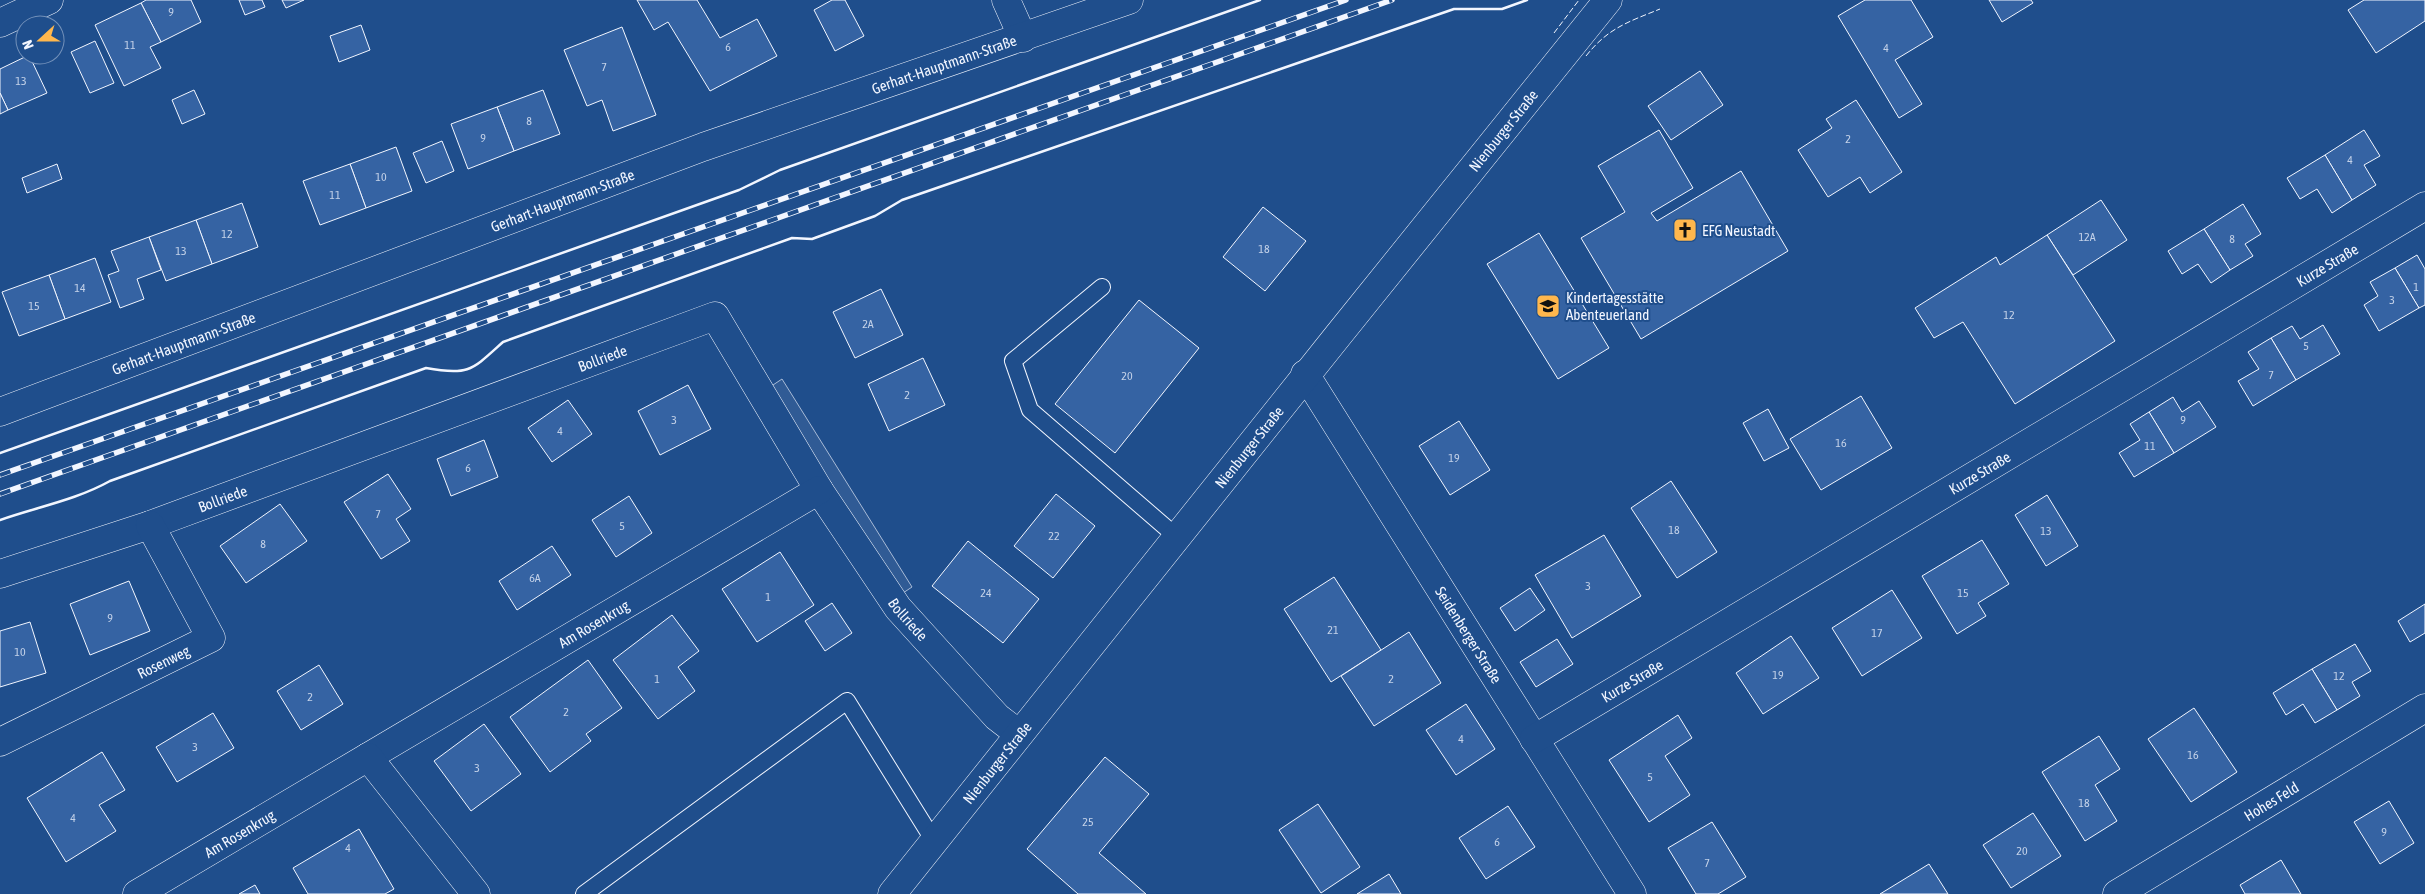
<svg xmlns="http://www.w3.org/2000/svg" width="2425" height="894" font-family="'Asap Condensed',sans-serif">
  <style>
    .parking { fill: #305b95; stroke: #a8bbd7 }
    .building { fill: #3563a3; stroke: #f2f6ff }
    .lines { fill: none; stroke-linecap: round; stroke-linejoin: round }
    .service-casing { stroke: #f2f6ff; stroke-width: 18 }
    .minor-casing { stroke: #f2f6ff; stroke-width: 29 }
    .primary-casing { stroke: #f2f6ff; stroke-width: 29 }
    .service { stroke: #1f4e8c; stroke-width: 16 }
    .minor { stroke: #1f4e8c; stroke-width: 28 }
    .primary { stroke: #1f4e8c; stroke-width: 28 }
    .rail-casing { stroke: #f2f6ff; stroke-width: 5.5 }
    .rail { stroke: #1f4e8c; stroke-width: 4; stroke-dasharray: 11; stroke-linecap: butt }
    .fence { stroke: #f2f6ff; stroke-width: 1; stroke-dasharray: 6 2.5; stroke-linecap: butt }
    .wall { stroke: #f2f6ff; stroke-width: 2.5 }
    .labels { text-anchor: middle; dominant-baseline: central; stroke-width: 4; stroke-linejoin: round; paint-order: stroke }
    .number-label { font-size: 12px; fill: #c3d1e8 }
    .street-label { font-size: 15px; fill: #f2f6ff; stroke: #1f4e8c }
    .poi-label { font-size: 15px; fill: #f2f6ff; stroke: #1f4e8c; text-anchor: start }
  </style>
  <rect width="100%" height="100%" fill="#1f4e8c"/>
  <path class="parking" d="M782,379L912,587L900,595L770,387Z"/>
  <g class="building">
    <path d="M146,0H191L201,22L161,42L141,3Z"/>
    <path d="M239,0H262L265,7L245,15Z"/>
    <path d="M282,0H304L286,8Z"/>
    <path d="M637,0H697L720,38L757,19L777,56L710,91L668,22L654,30Z"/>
    <path d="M832,0H845L864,36L835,51L814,10Z"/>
    <path d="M1865,0H1911L1933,37L1895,60L1922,104L1899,118L1838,16Z"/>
    <path d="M1989,0H2031L2033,3L2002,22Z"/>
    <path d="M2364,0H2425V21L2376,53L2348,10Z"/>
    <path d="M141,3L161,42L150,47L161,68L124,86L95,25Z"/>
    <path d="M361,25L370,50L339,62L330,36Z"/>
    <path d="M622,27L656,115L613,131L602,100L587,106L564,50Z"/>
    <path d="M95,41L114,83L90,93L71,52Z"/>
    <path d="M29,55L47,93L8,110L0,93V69Z"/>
    <path d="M1700,71L1723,105L1671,140L1648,106Z"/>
    <path d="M194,90L205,114L182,124L172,100Z"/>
    <path d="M543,90L560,134L514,151L497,107Z"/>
    <path d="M0,93L8,110L0,114Z"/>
    <path d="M1856,100L1902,172L1870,193L1860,177L1828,197L1798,150L1832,128L1826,119Z"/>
    <path d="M497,107L514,151L468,169L451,124Z"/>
    <path d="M1659,130L1693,188L1651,213L1657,221L1741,171L1788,251L1641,339L1581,238L1625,212L1598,166Z"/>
    <path d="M2364,130L2380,156L2364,165L2376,185L2352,200L2325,155Z"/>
    <path d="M442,141L454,171L426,183L413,153Z"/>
    <path d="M396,147L412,191L366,208L350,164Z"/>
    <path d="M2325,155L2352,200L2332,213L2317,189L2300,199L2287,178Z"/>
    <path d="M57,164L62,179L27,193L22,178Z"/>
    <path d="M350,164L366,208L320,225L303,181Z"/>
    <path d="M2101,200L2127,240L2073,275L2047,235Z"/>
    <path d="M242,203L258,247L212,264L196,220Z"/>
    <path d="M2243,204L2261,234L2245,244L2253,256L2230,270L2204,229Z"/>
    <path d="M1263,207L1306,241L1265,291L1223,257Z"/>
    <path d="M196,220L212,264L166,281L149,237Z"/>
    <path d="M2204,229L2230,270L2211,283L2198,264L2182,274L2168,251Z"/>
    <path d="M1539,233L1609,348L1558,379L1487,264Z"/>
    <path d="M2047,235L2115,341L2015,404L1963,322L1934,338L1915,308L1996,257L2000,265Z"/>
    <path d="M149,237L161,270L137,279L144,299L120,308L108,275L119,271L111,251Z"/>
    <path d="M2417,255L2425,269V305L2419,308L2395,268Z"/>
    <path d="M95,258L111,302L65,319L49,275Z"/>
    <path d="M2395,268L2419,308L2379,331L2364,305L2378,296L2370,282Z"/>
    <path d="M49,275L65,319L19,336L2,292Z"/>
    <path d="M881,289L903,335L855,358L833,312Z"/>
    <path d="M1139,300L1199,348L1115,453L1055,404Z"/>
    <path d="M2323,325L2340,354L2296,380L2271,338L2292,326L2300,339Z"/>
    <path d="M2271,338L2296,380L2253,406L2238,381L2259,369L2248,352Z"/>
    <path d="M923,358L945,405L889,431L868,384Z"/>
    <path d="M688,385L711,429L660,455L638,411Z"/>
    <path d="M1861,396L1892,448L1821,490L1790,439Z"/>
    <path d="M2173,397L2182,412L2199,401L2216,427L2174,453L2149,412Z"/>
    <path d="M568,400L592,434L552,462L528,428Z"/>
    <path d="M1768,409L1789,448L1764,461L1743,423Z"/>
    <path d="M2149,412L2174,453L2134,477L2119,453L2140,440L2130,424Z"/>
    <path d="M1459,421L1490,470L1450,495L1419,446Z"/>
    <path d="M484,440L498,477L451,496L437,459Z"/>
    <path d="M388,474L411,509L396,519L410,541L381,559L344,502Z"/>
    <path d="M1671,481L1717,552L1677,578L1631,508Z"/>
    <path d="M1056,494L1095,526L1053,578L1014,546Z"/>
    <path d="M2047,495L2078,546L2046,566L2015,515Z"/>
    <path d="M629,496L652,533L616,557L592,520Z"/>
    <path d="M280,504L307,541L246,583L220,546Z"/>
    <path d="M1604,535L1641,596L1572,638L1535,575Z"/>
    <path d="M1982,540L2009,584L1978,603L1986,616L1957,634L1922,576Z"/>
    <path d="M968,541L1039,599L1003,643L932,586Z"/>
    <path d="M552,546L571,575L517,610L499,581Z"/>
    <path d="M780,552L814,605L757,642L722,589Z"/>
    <path d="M1334,577L1381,650L1331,682L1284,609Z"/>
    <path d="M129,581L150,631L90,655L70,604Z"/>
    <path d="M1530,588L1545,610L1515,631L1500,608Z"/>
    <path d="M1892,590L1922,638L1862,676L1832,628Z"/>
    <path d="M832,603L852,633L825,651L805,621Z"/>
    <path d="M2425,604V633L2410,642L2398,621Z"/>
    <path d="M672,615L699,651L678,667L695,691L658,719L613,660Z"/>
    <path d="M30,622L46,673L0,687V631Z"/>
    <path d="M1409,632L1441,683L1374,726L1341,676Z"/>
    <path d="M1791,636L1819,678L1763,714L1736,673Z"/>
    <path d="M1557,639L1573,664L1536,687L1520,662Z"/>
    <path d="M2355,644L2371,671L2352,682L2360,696L2337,710L2312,669Z"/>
    <path d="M588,660L622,708L586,734L591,741L550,772L510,717Z"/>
    <path d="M319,665L343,704L301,730L277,691Z"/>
    <path d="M2312,669L2337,710L2315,723L2303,704L2286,715L2273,693Z"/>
    <path d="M1466,704L1495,749L1456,775L1426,730Z"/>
    <path d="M2194,708L2237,772L2191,802L2148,739Z"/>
    <path d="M213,713L234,748L177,782L156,747Z"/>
    <path d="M1678,715L1692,738L1665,756L1690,795L1649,822L1609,760Z"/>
    <path d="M484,724L521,774L471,811L434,761Z"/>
    <path d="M2099,736L2120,769L2095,785L2117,821L2085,841L2042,772Z"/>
    <path d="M102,752L125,790L99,805L116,831L66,862L27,798Z"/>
    <path d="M1105,757L1149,794L1099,853L1146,894H1078L1027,849Z"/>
    <path d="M2389,801L2414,843L2380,864L2354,822Z"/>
    <path d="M1318,804L1360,867L1321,893L1279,830Z"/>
    <path d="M1508,806L1535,847L1486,879L1459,838Z"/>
    <path d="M2033,813L2061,856L2011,888L1983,845Z"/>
    <path d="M1712,822L1746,877L1718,894H1696L1668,848Z"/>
    <path d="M359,829L394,889L385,894H308L293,868Z"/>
    <path d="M2281,860L2301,894H2245L2240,885Z"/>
    <path d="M1929,864L1948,894H1880Z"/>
    <path d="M1389,874L1401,894H1357Z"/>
    <path d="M255,885L260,894H239Z"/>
  </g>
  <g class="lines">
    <g class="service-casing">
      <g id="service">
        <path d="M1102,287L1013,361L1030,410L1178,538"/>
        <path d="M584,894L847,701L934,841"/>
      </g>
    </g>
    <g class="minor-casing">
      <g id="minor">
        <path d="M1006,0L1023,38"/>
        <path d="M0,23L49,0"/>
        <path id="s1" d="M1305,374L1632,894"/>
        <path id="s2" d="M0,412L703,147L1129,0"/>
        <path id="s3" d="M0,574L150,525L715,316L819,490L898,608L997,717L1019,734"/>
        <path id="s4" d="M1534,739L2425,206"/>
        <path id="s5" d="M0,742L211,638L150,525"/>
        <path id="s6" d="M368,757L819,490"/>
        <path id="s7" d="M137,894L368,757L476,894"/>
        <path id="s8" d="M2117,894L2425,708"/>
      </g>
    </g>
    <g class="primary-casing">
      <g id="primary">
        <path id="s9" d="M892,894C1130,595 1368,297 1608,0"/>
      </g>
    </g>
    <use href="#service" class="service"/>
    <use href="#minor" class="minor"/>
    <use href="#primary" class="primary"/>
    <g class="rail-casing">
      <g id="rail">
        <path d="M0,475L1346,0"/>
        <path d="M0,494L1392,0"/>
      </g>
    </g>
    <use href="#rail" class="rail"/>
    <g class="fence">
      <path d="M1554,33L1579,0"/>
      <path d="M1586,56C1608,28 1628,22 1660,9"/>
    </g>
    <g class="wall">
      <path d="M0,453L739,190L780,170L1260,0"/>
      <path d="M0,520C37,507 76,500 110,481L426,368C469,376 472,370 503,342L792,238L812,239L875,216L902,200L1454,9H1502L1527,0"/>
    </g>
  </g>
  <defs>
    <g id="church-square" transform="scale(1.25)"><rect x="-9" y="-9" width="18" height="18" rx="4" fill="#ffb74d" stroke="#1f4e8c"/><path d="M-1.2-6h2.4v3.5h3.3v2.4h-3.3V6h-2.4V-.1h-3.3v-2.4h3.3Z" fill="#111"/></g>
    <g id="school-square" transform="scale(1.25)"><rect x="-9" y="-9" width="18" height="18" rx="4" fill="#ffb74d" stroke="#1f4e8c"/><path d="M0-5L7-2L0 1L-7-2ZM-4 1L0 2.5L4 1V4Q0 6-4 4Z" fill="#111"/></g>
  </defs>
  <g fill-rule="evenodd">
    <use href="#church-square" x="1685" y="230"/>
    <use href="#school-square" x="1548" y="306"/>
  </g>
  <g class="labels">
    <g class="number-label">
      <text x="171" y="12">9</text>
      <text x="130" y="45">11</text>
      <text x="728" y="47">6</text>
      <text x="1886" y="48">4</text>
      <text x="604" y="67">7</text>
      <text x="21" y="81">13</text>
      <text x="529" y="121">8</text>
      <text x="483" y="138">9</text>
      <text x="1848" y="139">2</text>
      <text x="2350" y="160">4</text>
      <text x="381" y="177">10</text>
      <text x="335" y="195">11</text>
      <text x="227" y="234">12</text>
      <text x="2087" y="237">12A</text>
      <text x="2232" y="239">8</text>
      <text x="1264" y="249">18</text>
      <text x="181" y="251">13</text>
      <text x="2416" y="287">1</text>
      <text x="80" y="288">14</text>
      <text x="2392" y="300">3</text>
      <text x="34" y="306">15</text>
      <text x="2009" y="315">12</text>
      <text x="868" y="324">2A</text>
      <text x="2306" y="346">5</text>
      <text x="2271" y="375">7</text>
      <text x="1127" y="376">20</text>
      <text x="907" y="395">2</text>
      <text x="674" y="420">3</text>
      <text x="2183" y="420">9</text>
      <text x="560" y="431">4</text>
      <text x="1841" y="443">16</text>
      <text x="2150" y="446">11</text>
      <text x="1454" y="458">19</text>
      <text x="468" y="468">6</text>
      <text x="378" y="514">7</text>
      <text x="622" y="526">5</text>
      <text x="1674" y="530">18</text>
      <text x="2046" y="531">13</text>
      <text x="1054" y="536">22</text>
      <text x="263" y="544">8</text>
      <text x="535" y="578">6A</text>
      <text x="1588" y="586">3</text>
      <text x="986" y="593">24</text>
      <text x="1963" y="593">15</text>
      <text x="768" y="597">1</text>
      <text x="110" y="618">9</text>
      <text x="1333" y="630">21</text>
      <text x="1877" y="633">17</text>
      <text x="20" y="652">10</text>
      <text x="1778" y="675">19</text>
      <text x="2339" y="676">12</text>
      <text x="657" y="679">1</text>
      <text x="1391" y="679">2</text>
      <text x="310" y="697">2</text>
      <text x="566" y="712">2</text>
      <text x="1461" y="739">4</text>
      <text x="195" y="747">3</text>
      <text x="2193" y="755">16</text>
      <text x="477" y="768">3</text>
      <text x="1650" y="777">5</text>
      <text x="2084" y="803">18</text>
      <text x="73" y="818">4</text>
      <text x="1088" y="822">25</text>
      <text x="2384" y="832">9</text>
      <text x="1497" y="842">6</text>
      <text x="348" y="848">4</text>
      <text x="2022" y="851">20</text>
      <text x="1707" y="863">7</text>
    </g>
    <g class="street-label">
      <text stroke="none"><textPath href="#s2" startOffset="1006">Gerhart-Hauptmann-Straße</textPath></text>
      <text stroke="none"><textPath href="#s9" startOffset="978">Nienburger Straße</textPath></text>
      <text stroke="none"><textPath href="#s2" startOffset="601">Gerhart-Hauptmann-Straße</textPath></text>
      <text stroke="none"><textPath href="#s4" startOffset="924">Kurze Straße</textPath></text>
      <text stroke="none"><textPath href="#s2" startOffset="196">Gerhart-Hauptmann-Straße</textPath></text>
      <text stroke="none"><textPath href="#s3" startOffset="640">Bollriede</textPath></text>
      <text stroke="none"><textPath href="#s9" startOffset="572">Nienburger Straße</textPath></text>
      <text stroke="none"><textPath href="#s4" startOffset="519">Kurze Straße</textPath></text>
      <text stroke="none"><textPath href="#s3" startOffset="235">Bollriede</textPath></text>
      <text stroke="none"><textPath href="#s3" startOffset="1120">Bollriede</textPath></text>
      <text stroke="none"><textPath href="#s6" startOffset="262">Am Rosenkrug</textPath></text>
      <text stroke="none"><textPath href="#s1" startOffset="308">Seidenberger Straße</textPath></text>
      <text stroke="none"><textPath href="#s5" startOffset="182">Rosenweg</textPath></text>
      <text stroke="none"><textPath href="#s4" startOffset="114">Kurze Straße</textPath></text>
      <text stroke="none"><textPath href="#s9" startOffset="168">Nienburger Straße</textPath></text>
      <text stroke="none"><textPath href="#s8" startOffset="180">Hohes Feld</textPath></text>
      <text stroke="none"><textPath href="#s7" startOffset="119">Am Rosenkrug</textPath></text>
    </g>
    <g class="poi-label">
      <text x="1702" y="230">EFG Neustadt</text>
      <text x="1566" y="297">Kindertagesstätte<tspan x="1566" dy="17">Abenteuerland</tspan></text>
    </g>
  </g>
  <g transform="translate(40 40) rotate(249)"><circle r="24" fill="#1f4e8c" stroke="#7391ba"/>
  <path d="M0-4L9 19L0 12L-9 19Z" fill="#ffb74d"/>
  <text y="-8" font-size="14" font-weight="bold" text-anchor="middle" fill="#f2f6ff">N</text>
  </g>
</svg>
